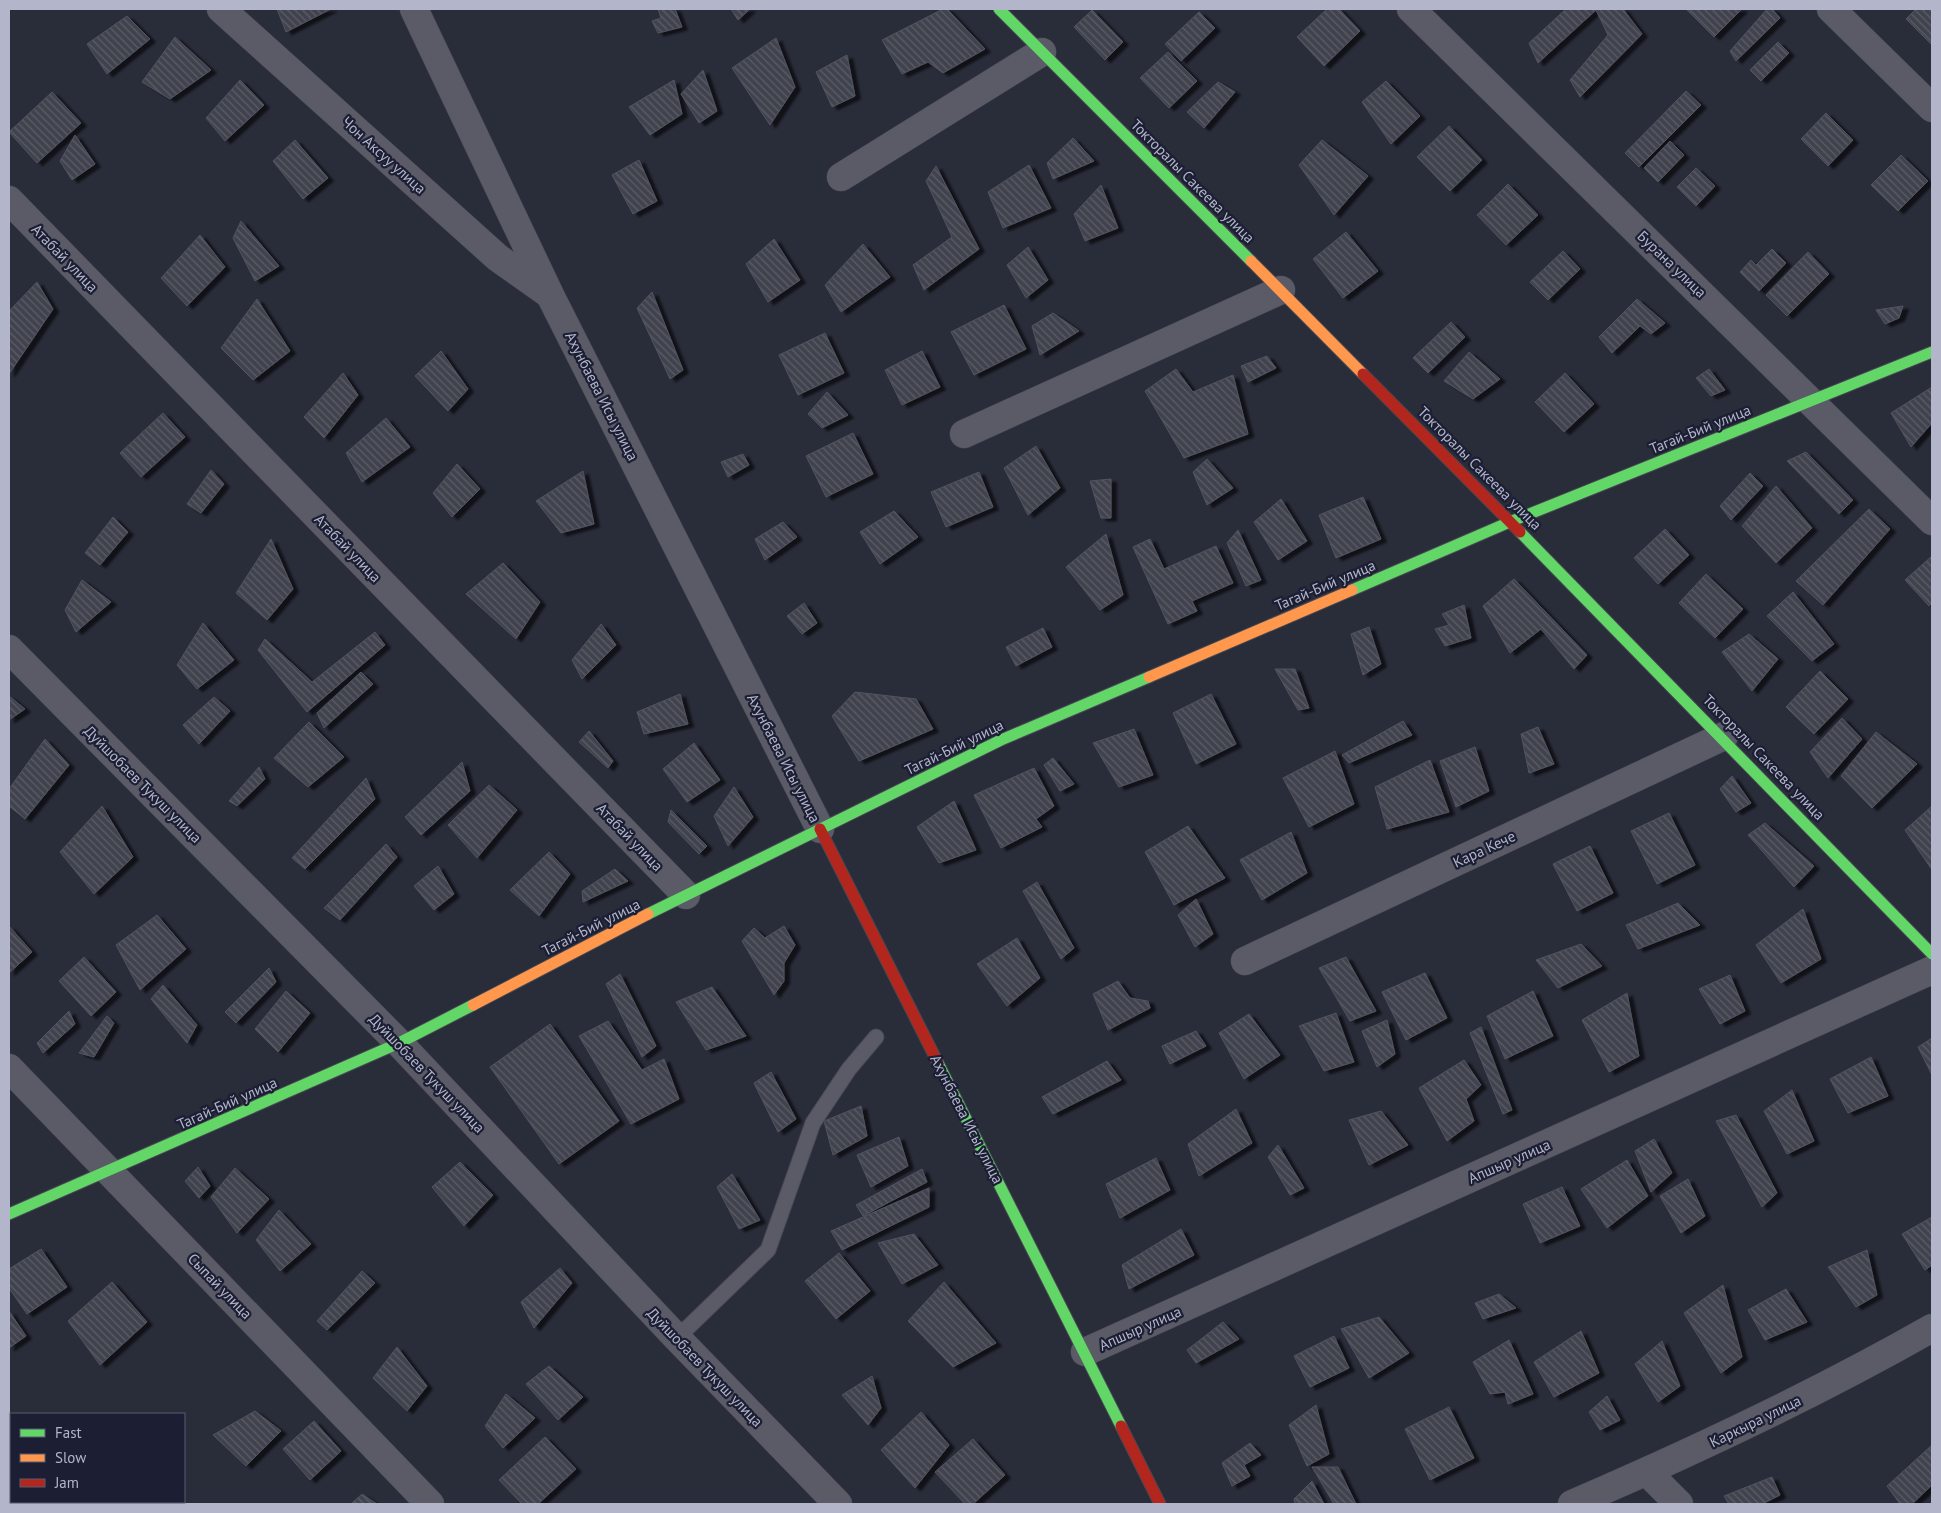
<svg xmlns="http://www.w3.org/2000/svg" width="1941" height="1513" font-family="'PT Sans',sans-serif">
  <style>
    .building { fill: url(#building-back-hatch); stroke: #515360; filter: url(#shadow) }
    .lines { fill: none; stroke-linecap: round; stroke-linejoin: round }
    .lane-casing { stroke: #464852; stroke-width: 17 }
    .street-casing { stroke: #464852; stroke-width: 29 }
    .fast-casing { stroke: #464852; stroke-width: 13 }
    .slow-casing { stroke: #464852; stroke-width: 13 }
    .jam-casing { stroke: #464852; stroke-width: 13 }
    .lane { stroke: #5a5b66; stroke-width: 15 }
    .street { stroke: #5a5b66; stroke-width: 28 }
    .fast { stroke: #63d668; stroke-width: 11 }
    .slow { stroke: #ff974d; stroke-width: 11 }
    .jam { stroke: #b3261e; stroke-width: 11 }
    .labels { text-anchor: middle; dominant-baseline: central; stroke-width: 4.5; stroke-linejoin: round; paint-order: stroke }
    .street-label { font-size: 15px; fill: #b3b6ca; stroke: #1c1f34 }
  </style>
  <defs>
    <pattern id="building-back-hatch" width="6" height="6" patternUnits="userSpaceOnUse" patternTransform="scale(1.25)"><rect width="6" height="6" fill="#41434e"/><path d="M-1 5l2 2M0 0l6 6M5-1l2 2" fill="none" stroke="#5a5c66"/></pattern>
    <filter id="shadow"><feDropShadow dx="5.5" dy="3" stdDeviation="1" flood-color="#0009"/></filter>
  </defs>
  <rect width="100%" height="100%" fill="#292c39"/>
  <g class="building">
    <path d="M277,9H331L286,32Z"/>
    <path d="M658,9H675L682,27L658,33L652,21L661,18Z"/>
    <path d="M731,9H750L738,20Z"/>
    <path d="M943,9H947L985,49L943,73L928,62L902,74L882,40Z"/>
    <path d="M1327,9H1339L1360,31L1324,66L1297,37Z"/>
    <path d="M1566,9H1623L1642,34L1580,97L1570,80L1608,35L1596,10L1538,63L1529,43Z"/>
    <path d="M1686,9H1742L1714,37Z"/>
    <path d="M1767,9H1772L1780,18L1736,61L1730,51Z"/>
    <path d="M1916,9H1932V45L1906,19Z"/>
    <path d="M1092,10L1123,42L1105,60L1074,27Z"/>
    <path d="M1199,12L1215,28L1181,61L1165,44Z"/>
    <path d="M127,16L150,39L107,74L87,44Z"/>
    <path d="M175,37L211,70L170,99L142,82Z"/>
    <path d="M776,38L795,87L770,125L732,68Z"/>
    <path d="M1778,42L1789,53L1761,81L1750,70Z"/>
    <path d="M1168,52L1197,81L1169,108L1140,78Z"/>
    <path d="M847,55L855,96L832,107L816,72Z"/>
    <path d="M703,70L717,111L699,123L681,94Z"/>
    <path d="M240,80L264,105L225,141L206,118Z"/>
    <path d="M674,80L682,114L650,135L629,107Z"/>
    <path d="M1386,81L1420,116L1391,144L1362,102Z"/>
    <path d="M1218,82L1235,92L1204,128L1187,112Z"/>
    <path d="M1686,91L1701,105L1639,167L1625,153Z"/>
    <path d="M52,92L81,123L37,163L9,132Z"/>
    <path d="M1826,113L1853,140L1828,166L1801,139Z"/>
    <path d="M1449,126L1482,160L1450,191L1417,157Z"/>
    <path d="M75,135L95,164L72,180L60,161Z"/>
    <path d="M1073,138L1094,161L1053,179L1047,163Z"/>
    <path d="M295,140L328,178L303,199L273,161Z"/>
    <path d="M1322,140L1368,176L1334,215L1299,165Z"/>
    <path d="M1670,141L1684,155L1658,182L1644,168Z"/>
    <path d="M1901,155L1928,181L1898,211L1871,185Z"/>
    <path d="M639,160L657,201L633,214L612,175Z"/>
    <path d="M1029,165L1051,208L1003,228L988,192Z"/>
    <path d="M936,166L979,249L924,290L913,265L952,237L926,181Z"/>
    <path d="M1696,168L1715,186L1696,206L1677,187Z"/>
    <path d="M1508,184L1538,215L1506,245L1477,215Z"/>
    <path d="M1101,185L1118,228L1085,241L1074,214Z"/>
    <path d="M241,221L279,266L255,281L233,238Z"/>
    <path d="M1346,232L1378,271L1343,298L1313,259Z"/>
    <path d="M200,235L225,267L187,306L161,278Z"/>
    <path d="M774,239L800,280L768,302L746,264Z"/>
    <path d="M863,244L890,277L841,312L825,285Z"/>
    <path d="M1028,247L1048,280L1026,298L1007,265Z"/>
    <path d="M1772,249L1786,263L1759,291L1740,272L1751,260L1756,265Z"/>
    <path d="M1563,251L1580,269L1548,300L1530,282Z"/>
    <path d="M1808,252L1829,274L1787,316L1766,295Z"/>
    <path d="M37,282L53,309L9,374V311Z"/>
    <path d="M652,292L683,370L670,379L637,308Z"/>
    <path d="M257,299L290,351L253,380L221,348Z"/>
    <path d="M1637,299L1665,323L1651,334L1640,326L1612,353L1599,337Z"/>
    <path d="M1004,305L1026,349L974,375L951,332Z"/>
    <path d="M1903,306L1899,318L1885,324L1876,310Z"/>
    <path d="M1053,313L1079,331L1040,355L1032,326Z"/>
    <path d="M1451,322L1465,337L1428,373L1413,358Z"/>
    <path d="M825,333L844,373L798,395L779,355Z"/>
    <path d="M441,351L468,389L448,411L415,376Z"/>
    <path d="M922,351L940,387L902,405L885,370Z"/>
    <path d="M1469,352L1500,379L1473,399L1444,381Z"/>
    <path d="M1267,356L1276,368L1248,382L1241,366Z"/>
    <path d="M1176,369L1193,392L1233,375L1248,434L1184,458L1145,391Z"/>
    <path d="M1709,369L1725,390L1711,396L1696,378Z"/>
    <path d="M343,373L358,395L324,438L304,417Z"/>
    <path d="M1565,373L1594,404L1564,432L1535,402Z"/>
    <path d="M1932,387V423L1911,447L1891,413Z"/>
    <path d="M827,392L848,415L822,428L808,414Z"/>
    <path d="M163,413L185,437L141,477L120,453Z"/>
    <path d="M386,418L410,447L362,482L346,453Z"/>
    <path d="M853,433L873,474L826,497L806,456Z"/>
    <path d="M1036,446L1060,488L1028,515L1004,468Z"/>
    <path d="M1806,452L1853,500L1839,514L1787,461Z"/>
    <path d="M743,454L749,465L728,477L721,462Z"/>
    <path d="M1207,459L1233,488L1207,505L1193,472Z"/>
    <path d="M457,464L480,489L452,517L433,493Z"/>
    <path d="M211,470L224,484L201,513L187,504Z"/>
    <path d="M583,471L594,524L561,533L536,501Z"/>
    <path d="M979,472L993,507L946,527L931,492Z"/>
    <path d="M1750,473L1763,486L1731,520L1720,506Z"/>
    <path d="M1111,479V518H1101L1090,481Z"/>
    <path d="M1776,486L1812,528L1776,563L1742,526Z"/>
    <path d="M1363,497L1381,539L1336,558L1319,515Z"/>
    <path d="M1281,499L1307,541L1278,560L1254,522Z"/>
    <path d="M1869,509L1890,529L1823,605L1796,581Z"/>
    <path d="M894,511L918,537L880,564L860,532Z"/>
    <path d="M113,517L128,532L100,565L85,553Z"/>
    <path d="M783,522L797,537L765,560L755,539Z"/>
    <path d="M1665,529L1689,555L1658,584L1634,558Z"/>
    <path d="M1238,530L1261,580L1246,586L1227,543Z"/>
    <path d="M1106,534L1123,595L1100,610L1066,567Z"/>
    <path d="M271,539L293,589L267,620L236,593Z"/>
    <path d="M1150,539L1164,569L1216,546L1233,583L1192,601L1197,611L1168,624L1133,547Z"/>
    <path d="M1932,556V603L1929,606L1905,580Z"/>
    <path d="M503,563L540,602L516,639L466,594Z"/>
    <path d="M1706,574L1743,609L1715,638L1679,603Z"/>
    <path d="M1514,579L1587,655L1574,669L1541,629L1510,653L1483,606Z"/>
    <path d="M82,580L111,602L76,632L65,610Z"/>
    <path d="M1793,592L1834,644L1812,661L1767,616Z"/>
    <path d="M804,603L817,623L802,634L787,616Z"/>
    <path d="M1464,605L1471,638L1445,646L1435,629L1449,625L1442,614Z"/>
    <path d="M203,623L234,660L197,689L177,665Z"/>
    <path d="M601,624L616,645L582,679L572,660Z"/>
    <path d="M1369,627L1381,664L1363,675L1351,634Z"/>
    <path d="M1043,628L1052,647L1016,666L1006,647Z"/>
    <path d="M375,632L385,645L307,712L258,650L265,639L312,682Z"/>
    <path d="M1749,634L1778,659L1752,691L1722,652Z"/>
    <path d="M1275,669H1295L1309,708L1298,710Z"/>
    <path d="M1820,671L1848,699L1814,734L1786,707Z"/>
    <path d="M361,672L373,684L324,728L317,713Z"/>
    <path d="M855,692L916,699L933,729L859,761L832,716Z"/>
    <path d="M680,694L688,724L644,734L637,712Z"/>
    <path d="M1211,694L1236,744L1196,764L1173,713Z"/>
    <path d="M9,696L25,709L9,720Z"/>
    <path d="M214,697L230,711L199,744L183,725Z"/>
    <path d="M1842,718L1862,739L1828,778L1810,752Z"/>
    <path d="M1403,721L1412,735L1349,763L1342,755Z"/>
    <path d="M309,722L344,757L308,787L274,758Z"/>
    <path d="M1538,727L1554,764L1529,773L1521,734Z"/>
    <path d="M1134,729L1153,775L1119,787L1093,743Z"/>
    <path d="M589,731L613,761L608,768L579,742Z"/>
    <path d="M1876,732L1917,764L1872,808L1841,776Z"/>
    <path d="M45,739L69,765L25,819L9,806V789Z"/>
    <path d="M694,743L720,780L687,802L663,769Z"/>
    <path d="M1475,747L1489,791L1456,807L1440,761Z"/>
    <path d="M1335,751L1354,804L1309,827L1283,778Z"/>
    <path d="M1053,758L1074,784L1060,791L1044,765Z"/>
    <path d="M1430,760L1449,812L1387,829L1375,787Z"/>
    <path d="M462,762L470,791L421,835L405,817Z"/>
    <path d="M259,767L265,779L237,806L229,801Z"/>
    <path d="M1034,768L1054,806L1036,819L1042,827L1001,848L974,795Z"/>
    <path d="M1732,776L1751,803L1736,812L1720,789Z"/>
    <path d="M366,778L375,799L305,869L292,858Z"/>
    <path d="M489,785L517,810L477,858L448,825Z"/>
    <path d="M734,787L753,817L728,846L714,816Z"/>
    <path d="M954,801L976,850L939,863L917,827Z"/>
    <path d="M102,806L133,857L94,894L60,852Z"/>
    <path d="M1932,806V870L1905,830Z"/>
    <path d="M671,810L707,846L699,854L668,822Z"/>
    <path d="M1669,813L1695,865L1657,884L1631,831Z"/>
    <path d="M1765,823L1814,866L1794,887L1748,835Z"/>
    <path d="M1188,826L1225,878L1174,905L1145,852Z"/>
    <path d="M1291,832L1307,873L1262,900L1240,860Z"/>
    <path d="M386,844L397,857L340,920L324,908Z"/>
    <path d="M1590,846L1613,893L1577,911L1553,864Z"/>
    <path d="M549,852L570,874L539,916L510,890Z"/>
    <path d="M438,866L454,894L434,910L414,886Z"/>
    <path d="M615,869L628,881L583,902L582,891Z"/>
    <path d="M1037,882L1074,948L1061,959L1023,891Z"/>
    <path d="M1196,899L1213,934L1195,947L1178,915Z"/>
    <path d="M1678,903L1700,925L1638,949L1626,925Z"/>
    <path d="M1803,909L1821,959L1781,983L1756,945Z"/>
    <path d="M157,915L186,949L140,990L116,945Z"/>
    <path d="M9,926L32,952L9,973Z"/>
    <path d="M784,926L795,945L784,963V981L774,995L742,941L754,928L765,938Z"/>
    <path d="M1017,938L1040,978L1007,1006L977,964Z"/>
    <path d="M1581,944L1602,966L1558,988L1536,960Z"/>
    <path d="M84,957L116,992L91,1016L59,981Z"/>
    <path d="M1346,957L1376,1011L1350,1021L1319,968Z"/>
    <path d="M269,968L276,982L236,1023L225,1012Z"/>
    <path d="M1425,973L1447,1018L1406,1040L1382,992Z"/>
    <path d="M620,974L656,1046L642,1057L606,984Z"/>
    <path d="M1730,975L1745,1011L1720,1024L1699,989Z"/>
    <path d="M1118,981L1130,998L1148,1001L1150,1008L1108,1030L1093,994Z"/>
    <path d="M163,985L197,1025L187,1043L151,999Z"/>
    <path d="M712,987L746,1036L706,1050L676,1002Z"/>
    <path d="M286,991L310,1013L278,1052L255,1029Z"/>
    <path d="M1533,991L1553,1036L1505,1059L1487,1016Z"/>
    <path d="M1627,993L1639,1056L1609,1072L1582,1020Z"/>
    <path d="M69,1011L75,1024L43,1053L37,1043Z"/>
    <path d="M1336,1013L1354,1062L1324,1071L1299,1026Z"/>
    <path d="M1249,1014L1280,1055L1244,1079L1219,1033Z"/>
    <path d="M107,1016L114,1023L94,1057L79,1053Z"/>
    <path d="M1387,1020L1395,1054L1377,1067L1362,1031Z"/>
    <path d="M608,1021L642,1070L664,1059L679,1099L631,1124L579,1036Z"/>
    <path d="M550,1024L619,1121L559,1164L490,1067Z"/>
    <path d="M1481,1027L1512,1110L1503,1114L1470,1033Z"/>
    <path d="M1196,1031L1206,1046L1170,1064L1162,1046Z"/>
    <path d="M1932,1038V1075L1918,1047Z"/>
    <path d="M1871,1057L1888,1096L1848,1113L1830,1079Z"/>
    <path d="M1464,1060L1481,1085L1466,1099L1474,1121L1447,1141L1419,1088Z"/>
    <path d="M1107,1061L1121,1080L1053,1114L1042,1097Z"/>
    <path d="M771,1072L796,1119L778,1132L754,1083Z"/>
    <path d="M1792,1090L1814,1141L1787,1154L1764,1111Z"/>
    <path d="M861,1106L867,1136L833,1155L824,1121Z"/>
    <path d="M1236,1109L1252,1143L1199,1176L1188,1144Z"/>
    <path d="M1381,1111L1408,1145L1369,1165L1349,1120Z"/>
    <path d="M1736,1115L1777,1193L1762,1207L1716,1121Z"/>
    <path d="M899,1137L908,1166L871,1187L857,1155Z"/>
    <path d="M1654,1139L1672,1173L1651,1192L1635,1151Z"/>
    <path d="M1278,1145L1304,1188L1290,1195L1268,1157Z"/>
    <path d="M1156,1158L1170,1190L1120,1218L1106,1184Z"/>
    <path d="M1627,1160L1648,1196L1607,1228L1581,1189Z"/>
    <path d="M460,1162L493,1195L464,1226L432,1187Z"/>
    <path d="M198,1167L210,1186L199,1198L185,1181Z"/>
    <path d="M235,1168L269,1199L237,1233L211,1197Z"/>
    <path d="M922,1169L927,1182L863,1216L856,1205Z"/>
    <path d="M732,1174L760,1220L739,1229L717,1187Z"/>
    <path d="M1688,1179L1705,1216L1681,1233L1660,1196Z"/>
    <path d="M1562,1187L1580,1226L1540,1243L1523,1204Z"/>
    <path d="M929,1188V1207L842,1250L831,1231Z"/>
    <path d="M279,1210L311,1244L280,1271L256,1240Z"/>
    <path d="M1932,1217V1265L1925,1270L1902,1234Z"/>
    <path d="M1181,1229L1194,1255L1129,1289L1122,1265Z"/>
    <path d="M914,1234L938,1265L902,1284L878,1243Z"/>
    <path d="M41,1249L67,1287L27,1314L9,1288V1269Z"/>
    <path d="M1867,1250L1877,1295L1856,1307L1828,1267Z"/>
    <path d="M839,1253L870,1291L836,1319L805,1281Z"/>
    <path d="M560,1268L572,1283L534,1328L521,1302Z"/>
    <path d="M362,1271L375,1283L327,1330L317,1321Z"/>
    <path d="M112,1282L147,1322L100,1365L68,1321Z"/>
    <path d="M944,1282L996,1343L953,1367L908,1321Z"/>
    <path d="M1723,1285L1742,1357L1721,1373L1684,1313Z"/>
    <path d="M1786,1289L1807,1322L1765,1340L1748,1310Z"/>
    <path d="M1499,1294L1516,1308L1483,1319L1475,1303Z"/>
    <path d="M9,1311L26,1336L9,1348Z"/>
    <path d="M1379,1317L1409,1353L1369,1378L1341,1329Z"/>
    <path d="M1223,1322L1239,1339L1196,1363L1187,1350Z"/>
    <path d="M1581,1331L1599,1373L1554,1397L1534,1362Z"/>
    <path d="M1334,1336L1349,1368L1310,1387L1294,1356Z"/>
    <path d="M1509,1340L1533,1394L1508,1404L1505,1392L1490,1394L1473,1362Z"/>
    <path d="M1662,1341L1680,1386L1658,1402L1635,1364Z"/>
    <path d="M397,1347L427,1386L407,1411L373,1378Z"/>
    <path d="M549,1366L583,1397L558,1420L526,1384Z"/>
    <path d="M872,1376L881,1408L868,1425L842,1395Z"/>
    <path d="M506,1394L535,1418L503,1448L485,1426Z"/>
    <path d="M1607,1396L1620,1420L1600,1430L1589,1412Z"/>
    <path d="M1316,1405L1329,1454L1307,1466L1289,1425Z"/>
    <path d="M1449,1407L1474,1458L1430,1480L1405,1429Z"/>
    <path d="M255,1411L281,1431L246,1466L213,1435Z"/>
    <path d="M921,1412L949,1445L915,1488L881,1450Z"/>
    <path d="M314,1421L341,1451L310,1480L283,1449Z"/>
    <path d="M545,1437L576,1469L538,1504H522L499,1480Z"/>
    <path d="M973,1439L1005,1475L973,1504H965L935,1472Z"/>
    <path d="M1250,1443L1261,1455L1244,1465L1250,1476L1232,1486L1222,1463Z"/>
    <path d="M1932,1445V1485L1912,1504H1900L1887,1486Z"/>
    <path d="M1312,1467H1338L1356,1504H1334Z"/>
    <path d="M1772,1477L1780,1495L1762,1504H1729L1724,1496Z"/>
    <path d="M1312,1481L1324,1504H1295L1294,1499Z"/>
    <path d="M362,1494L377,1504H351Z"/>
    <path d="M107,1502H142L144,1504H104Z"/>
  </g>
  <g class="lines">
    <g class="lane-casing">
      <path id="lane" d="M677,1338L768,1250L813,1123L849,1069L876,1037"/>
    </g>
    <g class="street-casing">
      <g id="street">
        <path d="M221,9L498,258L549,294"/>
        <path d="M414,9L550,295L820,829"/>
        <path d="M1411,9L1932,521"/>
        <path d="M1831,9L1932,108"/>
        <path d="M841,177L1042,52"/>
        <path d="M9,200L686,895"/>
        <path d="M964,434L1281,290"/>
        <path d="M9,649L399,1043L677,1338L838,1504"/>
        <path d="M1245,961L1724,736"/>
        <path d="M9,1068L430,1504"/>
        <path d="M1085,1352L1932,970"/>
        <path d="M1647,1472L1679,1504"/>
        <path d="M9,1493L11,1495"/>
        <path d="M1572,1504C1695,1451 1816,1394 1932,1328"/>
      </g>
    </g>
    <g class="fast-casing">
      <g id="fast">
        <path d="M999,9L1251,261"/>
        <path d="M1520,532L1932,954"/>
        <path d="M1352,590L1512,521L1932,352"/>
        <path d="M648,914L1001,740L1149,677"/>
        <path d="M938,1063L1121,1426"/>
        <path d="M9,1214L399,1043L473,1005"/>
      </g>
    </g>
    <g class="slow-casing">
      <g id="slow">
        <path d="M1251,261L1363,374"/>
        <path d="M1149,677L1352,590"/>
        <path d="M473,1005L648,914"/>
      </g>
    </g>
    <g class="jam-casing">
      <g id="jam">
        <path d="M1363,374L1520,532"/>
        <path d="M820,829L938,1063"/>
        <path d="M1121,1426L1160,1504"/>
      </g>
    </g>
    <use href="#lane" class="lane"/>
    <use href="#street" class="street"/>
    <use href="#fast" class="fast"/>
    <use href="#slow" class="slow"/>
    <use href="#jam" class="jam"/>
  </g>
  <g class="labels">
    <g class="street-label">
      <text transform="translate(384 155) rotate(42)">Чон Аксуу улица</text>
      <text transform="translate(1193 181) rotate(45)">Токторалы Сакеева улица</text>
      <text transform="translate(65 258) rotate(46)">Атабай улица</text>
      <text transform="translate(1672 264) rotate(44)">Бурана улица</text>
      <text transform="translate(602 396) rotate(63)">Ахунбаева Исы улица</text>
      <text transform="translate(1700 429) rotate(-22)">Тагай-Бий улица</text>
      <text transform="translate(1480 468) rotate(45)">Токторалы Сакеева улица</text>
      <text transform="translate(348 548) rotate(46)">Атабай улица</text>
      <text transform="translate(1325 585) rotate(-23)">Тагай-Бий улица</text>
      <text transform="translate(954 747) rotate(-26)">Тагай-Бий улица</text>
      <text transform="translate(1764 757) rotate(46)">Токторалы Сакеева улица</text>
      <text transform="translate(784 758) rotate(63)">Ахунбаева Исы улица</text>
      <text transform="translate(143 784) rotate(45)">Дуйшобаев Тукуш улица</text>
      <text transform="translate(630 837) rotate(46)">Атабай улица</text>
      <text transform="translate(1484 849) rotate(-25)">Кара Кече</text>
      <text transform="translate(591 927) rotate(-27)">Тагай-Бий улица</text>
      <text transform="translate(427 1073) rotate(46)">Дуйшобаев Тукуш улица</text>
      <text transform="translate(227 1103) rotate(-24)">Тагай-Бий улица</text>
      <text transform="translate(967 1119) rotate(63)">Ахунбаева Исы улица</text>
      <text transform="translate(1509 1161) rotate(-24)">Апшыр улица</text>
      <text transform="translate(220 1286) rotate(46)">Сыпай улица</text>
      <text transform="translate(1140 1328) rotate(-24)">Апшыр улица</text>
      <text transform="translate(705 1367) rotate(46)">Дуйшобаев Тукуш улица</text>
      <text transform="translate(1755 1421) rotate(-26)">Каркыра улица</text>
    </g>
  </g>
  <rect width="1941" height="1513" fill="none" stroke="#b3b6ca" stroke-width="20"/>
  <rect x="10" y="1413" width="175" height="90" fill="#1c1f34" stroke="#585b70"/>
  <rect x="20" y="1429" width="25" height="8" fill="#63d668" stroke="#585b70"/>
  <text x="55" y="1438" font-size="15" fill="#b3b6ca">Fast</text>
  <rect x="20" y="1454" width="25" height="8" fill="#ff974d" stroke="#585b70"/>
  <text x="55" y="1463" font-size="15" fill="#b3b6ca">Slow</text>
  <rect x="20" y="1479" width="25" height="8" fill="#b3261e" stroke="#585b70"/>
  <text x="55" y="1488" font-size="15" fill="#b3b6ca">Jam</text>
</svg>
